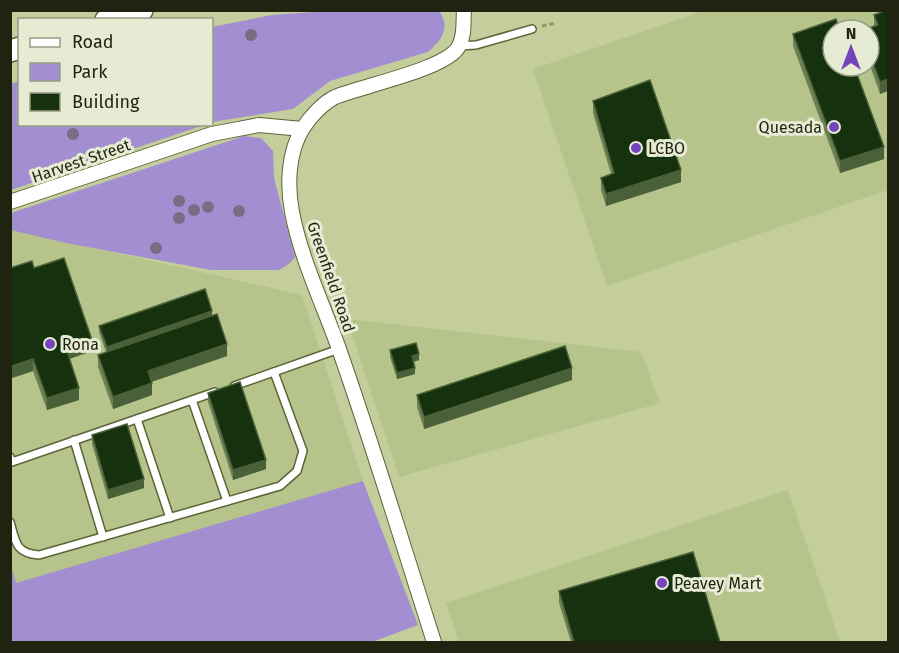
<svg xmlns="http://www.w3.org/2000/svg" width="899" height="653" viewBox="0 0 899 653" font-family="'Fira Sans',sans-serif">
<style>
.built{fill:#b6c38a;fill-rule:evenodd}
.green{fill:#a48ed2}
.lines{fill:none;stroke-linecap:round;stroke-linejoin:round}
.lane-casing{stroke:#5b6537;stroke-width:10}
.street-casing{stroke:#5b6537;stroke-width:16}
.primary-casing{stroke:#5b6537;stroke-width:24}
.path{stroke:#8d966e;stroke-width:3;stroke-dasharray:4.5 3;stroke-linecap:butt}
.lane{stroke:#fff;stroke-width:7}
.street{stroke:#fff;stroke-width:14}
.primary{stroke:#fff;stroke-width:21}
.tree{fill:#7b6c83}
.wall{fill:#6c8054}
.shaded-wall{fill:#4a6038}
.building{fill:#16310d;stroke:#4a6038;stroke-width:1.5}
.poi-dot{fill:#7544bb;stroke:#e6ecd3;stroke-width:2}
.labels{text-anchor:middle;dominant-baseline:central;stroke-width:6;stroke-linejoin:round;paint-order:stroke}
.poi-label{font-size:16px;fill:#1f230f;stroke:#e6ecd3;text-anchor:start}
.street-label{font-size:16px;fill:#1f230f;stroke:#e6ecd3}
</style>
<rect width="100%" height="100%" fill="#c3ce9c"/>
<g class="built">
<path d="M704 11H888V190L607 286 533 69ZM833 30H869V66H833Z"/>
<path d="M11 229 302 295 363 481 11 590Z"/>
<path d="M347 319 641 352 660 403 399 477Z"/>
<path d="M788 490 840 642H459L446 603Z"/>
</g>
<g class="green">
<path d="M328 11H439C451 27 442 40 428 52L330 81 293 109 212 122V27L272 15Z"/>
<path d="M19 81 20 124 204 125 11 190V84Z"/>
<path d="M244 136 261 138 273 151 274 178 295 257 289 264 279 270H211L66 243 11 230V213Z"/>
<path d="M363 481 418 625 372 642H11V565L16 583Z"/>
</g>
<g class="lines">
<defs>
<g id="lane">
<path d="M459 46 476 45 532 29"/>
<path d="M234 386 339 349"/>
<path d="M192 400 227 501"/>
<path d="M137 419 170 518"/>
<path d="M74 440 103 537"/>
<path d="M10 457 12 462 215 392"/>
<path d="M10 522C16 542 15 553 39 555L280 486 297 471 303 451 274 372"/>
</g>
<g id="street">
<path d="M10 202 212 134 259 125 302 129"/>
<path d="M434 642C403 545 373 446 339 349 323 304 301 259 292 212 287 185 288 152 303 128 310 117 323 103 335 97 361 86 448 69 459 46 465 35 463 22 464 10"/>
</g>
<g id="primary">
<path d="M106 20 142 10"/>
<path d="M10 51 20 48"/>
</g>
</defs>
<use href="#lane" class="lane-casing"/>
<use href="#street" class="street-casing"/>
<use href="#primary" class="primary-casing"/>
<path class="path" d="M542 26 556 23"/>
<use href="#lane" class="lane"/>
<use href="#street" class="street"/>
<use href="#primary" class="primary"/>
</g>
<g class="tree">
<circle cx="251" cy="35" r="6"/>
<circle cx="73" cy="134" r="6"/>
<circle cx="179" cy="201" r="6"/>
<circle cx="208" cy="207" r="6"/>
<circle cx="194" cy="210" r="6"/>
<circle cx="239" cy="211" r="6"/>
<circle cx="179" cy="218" r="6"/>
<circle cx="156" cy="248" r="6"/>
</g>
<g class="wall">
<path d="M886 10 880 94 869 63V30L874 26V15Z"/>
<path d="M793 34 884 159 840 173 793 46Z"/>
<path d="M593 101 681 182 606 206 601 190V178L611 174 593 113Z"/>
<path d="M10 268H34L92 351 69 359 79 400 47 410 33 371 12 378 10 375Z"/>
<path d="M212 316 227 356 151 382 152 395 113 409 98 367V355L106 352 99 332V326Z"/>
<path d="M390 350 419 360 414 362 415 374 397 379 390 357Z"/>
<path d="M572 380 424 429 417 407V395Z"/>
<path d="M208 393 266 469 233 480 208 402Z"/>
<path d="M92 435 144 488 108 499 92 444Z"/>
<path d="M559 591 720 642H571L559 603Z"/>
</g>
<g class="shaded-wall">
<path d="M888 79V91L880 94V82Z"/>
<path d="M884 147V159L840 173V161Z"/>
<path d="M681 170V182L606 206V194Z"/>
<path d="M212 311V317L107 354V347Z"/>
<path d="M92 340V351L66 360V348Z"/>
<path d="M227 344V356L148 383V371Z"/>
<path d="M419 354V360L412 362V356Z"/>
<path d="M33 359V371L12 378V366Z"/>
<path d="M415 368V374L397 379V373Z"/>
<path d="M572 368V380L424 429V417Z"/>
<path d="M152 383V395L113 409V397Z"/>
<path d="M79 388V400L47 410V398Z"/>
<path d="M266 460V469L233 480V470Z"/>
<path d="M144 479V488L108 499V490Z"/>
</g>
<g class="building">
<path d="M887 10 888 14V79L880 82 869 52V30H862L878 25 874 15Z"/>
<path d="M836 19 840 30H833V66H854L884 147 840 161 793 34Z"/>
<path d="M650 80 681 170 606 194 601 178 614 173 593 101Z"/>
<path d="M64 258 92 340 66 348 79 388 47 398 33 359 12 366 10 363V268L32 261 34 268Z"/>
<path d="M205 289 212 311 107 347 99 326Z"/>
<path d="M217 314 227 344 148 371 152 383 113 397 98 355Z"/>
<path d="M416 343 419 354 412 356 415 368 397 373 390 350Z"/>
<path d="M565 346 572 368 424 417 417 395Z"/>
<path d="M240 382 266 460 233 470 208 393Z"/>
<path d="M127 424 144 479 108 490 92 435Z"/>
<path d="M693 552 720 642H574L559 591Z"/>
</g>
<g class="poi-dot">
<circle cx="834" cy="127" r="6"/>
<circle cx="636" cy="148" r="6"/>
<circle cx="50" cy="344" r="6"/>
<circle cx="662" cy="583" r="6"/>
</g>
<g class="labels">
<g class="poi-label">
<text x="822" y="127" text-anchor="end">Quesada</text>
<text x="648" y="148">LCBO</text>
<text x="62" y="344">Rona</text>
<text x="674" y="583">Peavey Mart</text>
</g>
<g class="street-label">
<text transform="translate(81 161) rotate(-19)">Harvest Street</text>
<text transform="translate(331 277) rotate(71)">Greenfield Road</text>
</g>
</g>
<rect width="899" height="653" fill="none" stroke="#1f230f" stroke-width="24"/>
<rect x="18" y="18" width="195" height="108" fill="#e6ecd3" stroke="#969c85" stroke-width="1.5"/>
<rect x="30" y="38" width="30" height="9" fill="#ffffff" stroke="#969c85" stroke-width="1.5"/>
<text x="72" y="48" font-size="18" fill="#1f230f">Road</text>
<rect x="30" y="63" width="30" height="18" fill="#a48ed2" stroke="#969c85" stroke-width="1.5"/>
<text x="72" y="78" font-size="18" fill="#1f230f">Park</text>
<rect x="30" y="93" width="30" height="18" fill="#16310d" stroke="#969c85" stroke-width="1.5"/>
<text x="72" y="108" font-size="18" fill="#1f230f">Building</text>
<g transform="translate(851 48)"><circle r="28" fill="#e6ecd3" stroke="#969c85" stroke-width="1.5"/>
<path d="M0-4.5L10 22L0 15L-10 22Z" fill="#7544bb"/>
<text y="-9" font-size="16" font-weight="bold" text-anchor="middle" fill="#1f230f">N</text>
</g>
</svg>
